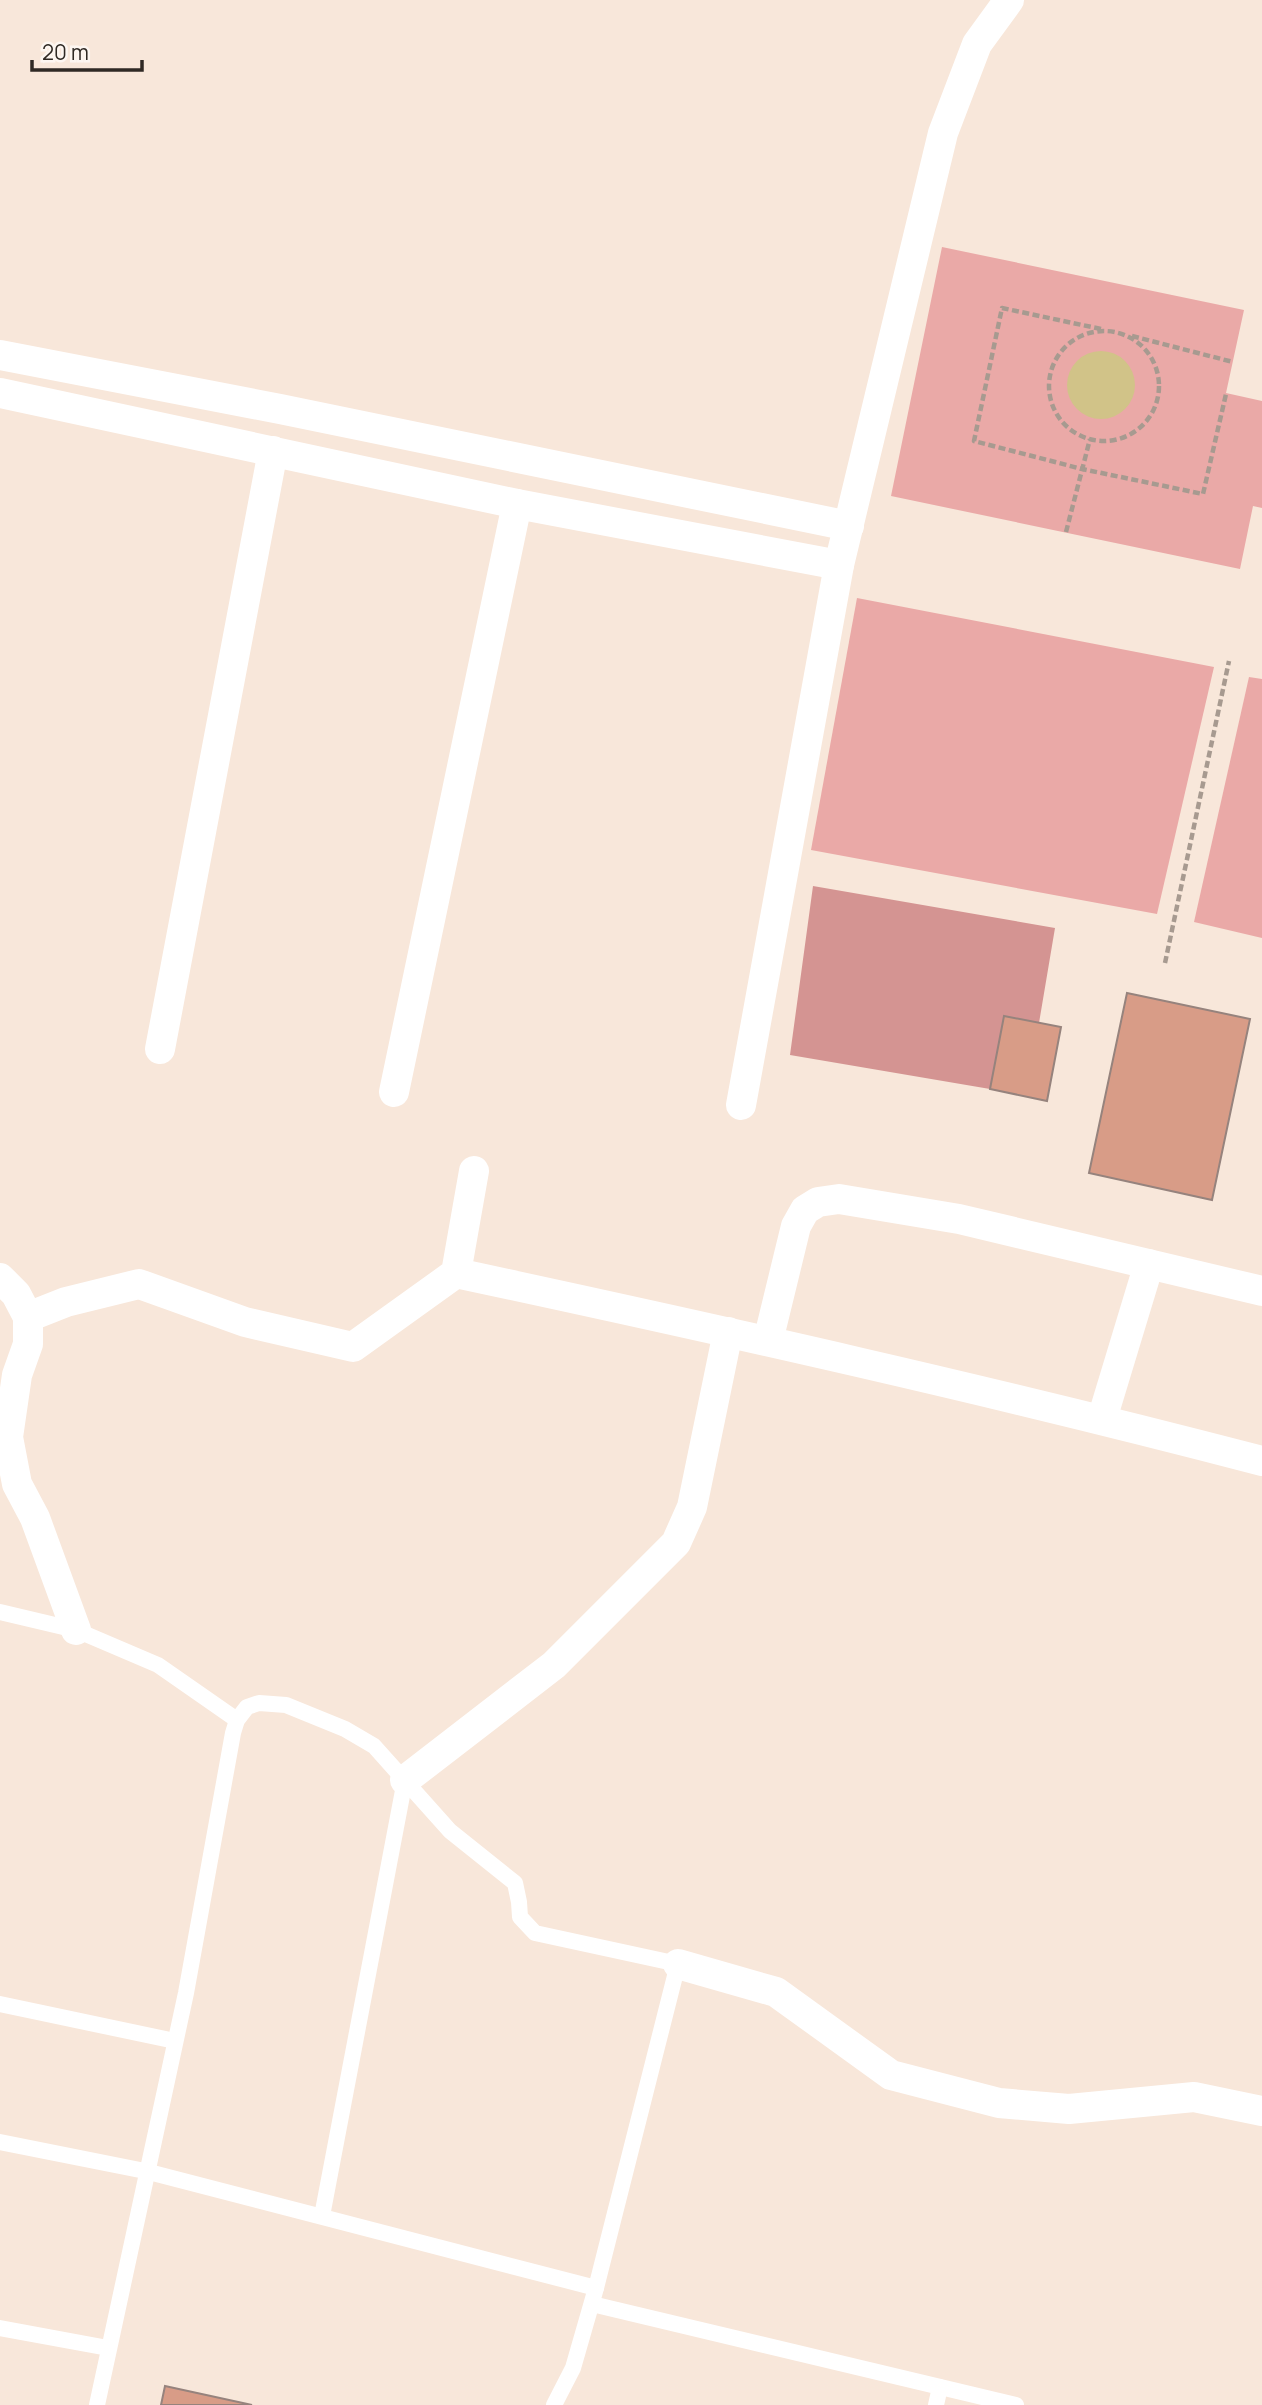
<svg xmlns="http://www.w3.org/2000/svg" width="1262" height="2405" viewBox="0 0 1262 2405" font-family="Manrope,sans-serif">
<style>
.green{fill:#eaa9a7}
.forest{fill:#d49492}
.water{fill:#d1c388}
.building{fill:#d89c87;stroke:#96837d;stroke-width:2}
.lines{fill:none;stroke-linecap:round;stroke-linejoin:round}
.path{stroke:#a79a90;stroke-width:4.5;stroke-dasharray:7 3.5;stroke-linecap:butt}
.service{stroke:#fff;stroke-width:16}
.minor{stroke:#fff;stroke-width:30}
</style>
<rect width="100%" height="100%" fill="#f8e7da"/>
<g class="green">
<path d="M942 247 1244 310 1226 393 1262 401V508L1253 506 1240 569 891 496Z"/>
<path d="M857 598 1214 667 1157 914 811 850Z"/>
<path d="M1249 677 1262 679V938L1194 922Z"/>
</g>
<path class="forest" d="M813 886 1055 928 1039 1023 1004 1016 990 1089 790 1055Z"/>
<circle class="water" cx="1101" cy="385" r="34"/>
<g class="building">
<path d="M1127 993 1250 1019 1212 1200 1089 1173Z"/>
<path d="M1004 1016 1061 1027 1047 1101 990 1089Z"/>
<path d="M165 2386 252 2405H161Z"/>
</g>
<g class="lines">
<g class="path">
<path d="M1101 329 1002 308 974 441 1082 469 1203 494 1226 394"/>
<circle cx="1104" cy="386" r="55"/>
<path d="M1132 336 1233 362"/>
<path d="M1066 532 1090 439"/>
<path d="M1165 963 1229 661"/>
</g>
<g class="service">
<path d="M0 1612 76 1630 158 1665 237 1720"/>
<path d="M0 2004 175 2041"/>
<path d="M0 2142 145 2171 596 2288"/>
<path d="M322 2216 405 1780"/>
<path d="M592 2304 1016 2405"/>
<path d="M0 2328 108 2348"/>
<path d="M97 2405 186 1993 233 1733 237 1720 247 1707 259 1703 286 1705 345 1729 374 1746 450 1831 515 1883 519 1902 520 1917 535 1933 678 1964 596 2288 573 2368 554 2405"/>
<path d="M936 2405 940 2387"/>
</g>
<g class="minor">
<path d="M0 355 280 409 849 526"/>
<path d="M0 393 517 504 839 565"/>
<path d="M160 1049 273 451"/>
<path d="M394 1092 517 504"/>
<path d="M741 1105 839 565 943 133 977 44 1009 0"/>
<path d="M456 1273C726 1331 994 1391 1262 1461"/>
<path d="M0 1278 16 1294 28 1317V1344L17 1375 8 1437 17 1484 35 1518 76 1630"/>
<path d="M28 1317 66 1302 139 1284 245 1322 353 1347 456 1273 474 1171"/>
<path d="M768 1341 796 1226 805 1210 818 1202 839 1199 959 1219 1262 1291"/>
<path d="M1102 1419 1149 1264"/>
<path d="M405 1780 554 1665 676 1543 692 1507 728 1332"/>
<path d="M678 1964 776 1992 891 2075 999 2103 1069 2109 1194 2097 1262 2111"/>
</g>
</g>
<path d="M32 60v10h110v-10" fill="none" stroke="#2f2924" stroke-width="3.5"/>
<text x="42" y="60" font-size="21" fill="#2f2924" stroke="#fdf6f1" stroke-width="5" paint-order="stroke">20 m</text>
</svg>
